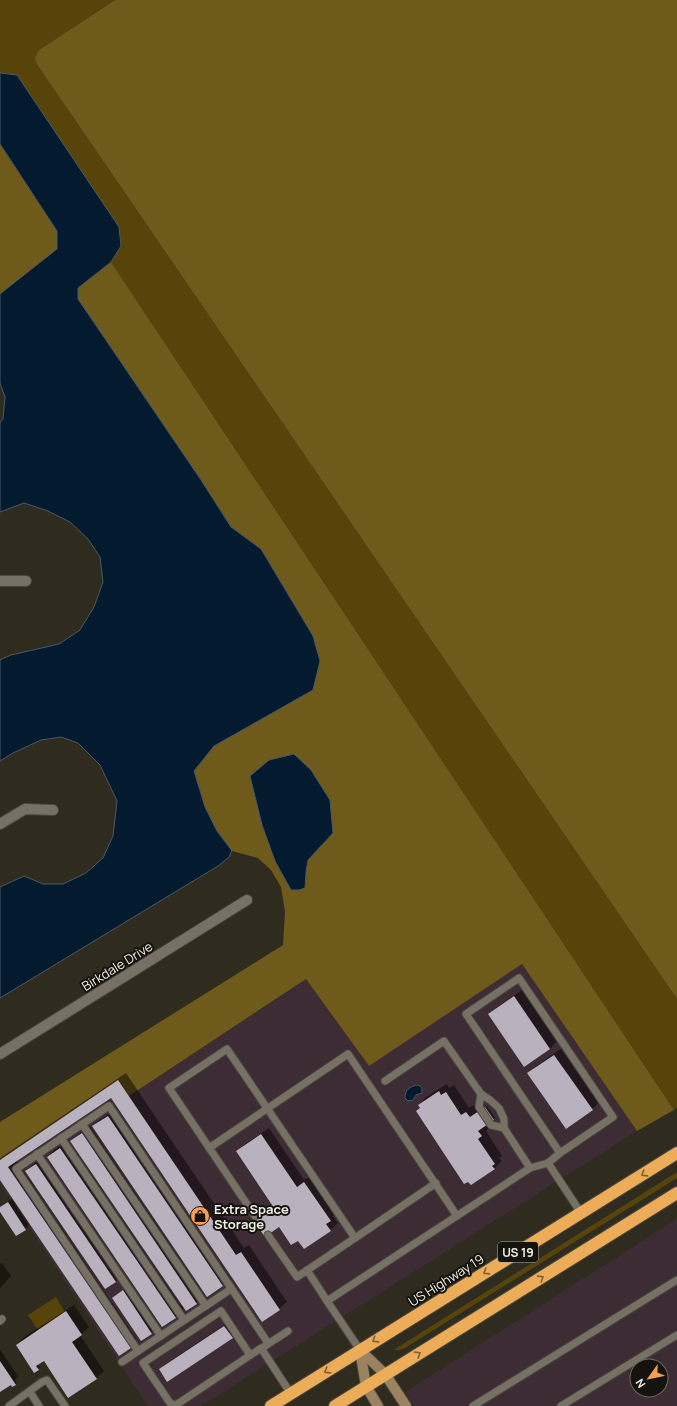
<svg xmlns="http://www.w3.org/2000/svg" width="677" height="1406" viewBox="0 0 677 1406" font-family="Manrope,sans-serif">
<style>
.commercial{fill:#3e2c35;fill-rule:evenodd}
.green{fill:#56440b}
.forest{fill:#6e5a1a;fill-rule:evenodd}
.water{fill:#041a2f;stroke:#4b5966}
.shadow{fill:#0007}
.building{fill:#bab1bf}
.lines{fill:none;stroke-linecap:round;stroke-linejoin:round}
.lane-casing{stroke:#4b473d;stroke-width:9}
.street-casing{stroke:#4b473d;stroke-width:12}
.secondary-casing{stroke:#4b473d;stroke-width:12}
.highway-casing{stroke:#4b473d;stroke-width:14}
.lane{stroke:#767164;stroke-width:7}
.street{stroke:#767164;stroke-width:10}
.secondary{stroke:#9a8360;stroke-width:10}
.highway{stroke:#edac58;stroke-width:12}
.oneway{stroke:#816033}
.labels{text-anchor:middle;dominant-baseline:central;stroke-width:4;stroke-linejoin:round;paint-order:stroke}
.shield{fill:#15130e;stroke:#aeaca5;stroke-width:1}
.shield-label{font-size:12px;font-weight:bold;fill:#f0ede6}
.street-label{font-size:13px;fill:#f0ede6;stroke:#15130e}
.poi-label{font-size:13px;font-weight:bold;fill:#f0ede6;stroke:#15130e;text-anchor:start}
</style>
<rect width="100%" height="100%" fill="#2f2b1f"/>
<g class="commercial">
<path d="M522 964 637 1131 201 1406H148L0 1183V1160L118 1080 129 1096 306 979 369 1066Z"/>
<path d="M677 1219V1406H414L405 1392ZM637 1366H661V1390H637Z"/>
</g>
<g class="green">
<path d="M0 0H115L39 50 36 63 677 999V1108L674 1110 111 262 121 246 17 75 0 73Z"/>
<path d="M677 1172V1178L405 1348 399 1350H395V1349Z"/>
<path d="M56 1297 65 1312 38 1330 28 1315Z"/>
</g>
<g class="forest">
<path d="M115 0H677V999L36 63 35 58 39 50Z"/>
<path d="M0 144 57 231V249L0 294Z"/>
<path d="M111 262 674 1110 637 1131 522 964 369 1066 306 979 129 1096 118 1080 0 1160V1122L283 945 285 912 281 887 271 870 258 858 232 851 217 831 205 807 194 771 214 746 313 690V636L261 549 231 527 201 480 78 299V288ZM250 776 333 833 308 860 306 872 305 888 275 861 262 825Z"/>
</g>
<g class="water">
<path d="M0 73 17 75 119 227 121 246 111 262 78 288V299L201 480 231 527 261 549 313 636 320 661 313 690 214 746 194 771 205 807 217 831 232 851 229 857 218 866 0 998V887L24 876 43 884H63L86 873 103 858 113 836 117 801 100 765 78 743 61 737 41 740 13 753 0 761V660L11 655 59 644 80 630 94 607 103 582 100 557 88 539 70 522 48 511 24 503 0 512V423L3 419 5 397 0 383V294L57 249V231L0 144Z"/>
<path d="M294 754 311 770 330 800 333 833 308 860 306 872 305 888 299 890H291L275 861 262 825 250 776 269 760Z"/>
<path d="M417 1085 420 1086 422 1088V1093L416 1095 413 1100 408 1101 405 1098C405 1090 409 1087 417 1085Z"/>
</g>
<g class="shadow">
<path d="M522 990 557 1041 550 1049 489 1014 497 1007Z"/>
<path d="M562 1048 600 1102 592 1109 529 1073 536 1066Z"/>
<path d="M126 1073 244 1248 249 1245 287 1302 279 1309 263 1321 111 1096 16 1160 137 1340 130 1348 0 1179V1158Z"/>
<path d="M447 1084 449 1088 454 1085 469 1108 474 1105 478 1112 487 1106 495 1118 486 1124 489 1128 486 1131 502 1156 499 1158 502 1161 494 1169 419 1105 426 1097Z"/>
<path d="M116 1109 230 1278 223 1285 208 1295 93 1126 101 1119Z"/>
<path d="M90 1126 204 1295 196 1303 186 1310 184 1308 175 1317 163 1326 48 1157 55 1149 68 1141 181 1306 182 1305 72 1141 79 1134Z"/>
<path d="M269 1128 304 1180 312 1175 337 1212 333 1216 338 1223 330 1230 298 1239 280 1226 254 1218 261 1211 272 1203 237 1151 245 1144Z"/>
<path d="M44 1157 123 1273 116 1281 106 1288 26 1171 34 1164Z"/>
<path d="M12 1199 29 1225 16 1235 0 1210V1208L3 1205Z"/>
<path d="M2 1263 11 1276 0 1288V1264Z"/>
<path d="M129 1285 157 1328 141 1340 113 1298Z"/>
<path d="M74 1305 89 1327 80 1335 104 1371 96 1378 44 1360 37 1364 40 1367 34 1371 17 1345 24 1337Z"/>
<path d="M230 1321 238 1332 232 1337 160 1370 166 1364Z"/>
<path d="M0 1351H1L18 1376 15 1380 17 1383 15 1384H11L0 1391Z"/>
</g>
<g class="building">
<path d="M514 996 550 1049 524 1067 488 1014Z"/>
<path d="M554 1055 593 1110 566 1129 527 1073Z"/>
<path d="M118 1080 236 1255 241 1252 280 1310 262 1322 111 1098 8 1167 131 1348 119 1356 0 1180V1160Z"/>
<path d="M439 1091 441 1095 446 1092 461 1115 466 1112 470 1117 485 1107 494 1120 478 1131 482 1136 478 1139 495 1164 492 1166 495 1169 471 1185 468 1182 464 1184 416 1111 420 1108 418 1105Z"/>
<path d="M108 1116 223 1286 207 1297 92 1126Z"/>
<path d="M82 1133 197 1304 186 1311 70 1141Z"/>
<path d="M261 1134 297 1187 304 1182 331 1221 326 1224 331 1231 304 1249 298 1241 291 1245 279 1227 265 1237 252 1218 272 1205 236 1151Z"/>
<path d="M60 1148 176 1318 162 1327 47 1157Z"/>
<path d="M36 1164 116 1282 105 1289 25 1171Z"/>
<path d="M8 1202 26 1230 16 1236 0 1212V1207Z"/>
<path d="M123 1290 152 1334 141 1341 112 1298Z"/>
<path d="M66 1311 82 1335 72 1342 97 1379 68 1398 44 1361 36 1366 39 1370 34 1373 16 1345Z"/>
<path d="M224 1326 233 1338 167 1382 159 1369Z"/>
<path d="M0 1361 16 1385 12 1387 11 1385 0 1392Z"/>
</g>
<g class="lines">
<defs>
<g id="lane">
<path d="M385 1081 444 1041 481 1094 490 1100 499 1108 504 1119V1128L530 1168"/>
<path d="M481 1094 479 1107 491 1125 504 1128"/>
<path d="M82 1124 206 1306"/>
<path d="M61 1138 184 1320"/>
<path d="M209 1148 348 1054 457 1216"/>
<path d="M37 1154 161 1336"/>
<path d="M548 1163 560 1153 613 1117 519 978 466 1014 560 1153"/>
<path d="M255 1216 169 1088 227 1049 355 1238 297 1277 268 1235"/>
<path d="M355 1238 436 1183"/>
<path d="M307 1270 327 1301"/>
<path d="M231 1289 138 1351 16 1169 109 1106 268 1343"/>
<path d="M0 1321 2 1319"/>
<path d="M265 1346 288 1331"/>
<path d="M360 1350 327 1301 530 1168 548 1163 581 1213"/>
<path d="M122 1362 138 1351"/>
<path d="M30 1392 39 1406"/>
<path d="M176 1405 170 1403 143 1363 221 1311 250 1355"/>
<path d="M9 1406 42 1382 47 1380 65 1406"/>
<path d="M177 1406 176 1405 261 1348 291 1394"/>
<path d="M473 1406 677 1280"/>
<path d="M561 1406 677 1335"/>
</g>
<g id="street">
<path d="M0 581H26"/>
<path d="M0 824 25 809 53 810"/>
<path d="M0 1054 247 900"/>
</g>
<g id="secondary">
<path d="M360 1350 385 1374 406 1406"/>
<path d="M360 1350 366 1386 378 1406"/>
</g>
<g id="highway">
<path d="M271 1406 677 1153"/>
<path d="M335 1406 677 1193"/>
</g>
</defs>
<use href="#lane" class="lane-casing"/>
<use href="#street" class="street-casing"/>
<use href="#secondary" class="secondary-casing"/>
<use href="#highway" class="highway-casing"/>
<use href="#lane" class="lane"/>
<use href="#street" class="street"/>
<use href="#secondary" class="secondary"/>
<use href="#highway" class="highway"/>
</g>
<defs><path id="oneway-chevron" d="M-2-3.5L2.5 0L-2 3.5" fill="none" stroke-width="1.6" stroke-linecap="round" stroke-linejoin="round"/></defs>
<g class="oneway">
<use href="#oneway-chevron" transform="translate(644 1174) rotate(148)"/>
<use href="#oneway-chevron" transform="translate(486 1272) rotate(148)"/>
<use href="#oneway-chevron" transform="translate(541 1278) rotate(-32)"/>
<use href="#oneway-chevron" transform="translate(375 1340) rotate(148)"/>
<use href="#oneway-chevron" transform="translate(418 1354) rotate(-32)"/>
<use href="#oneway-chevron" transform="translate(327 1371) rotate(147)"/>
</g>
<defs>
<symbol id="shop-disc" viewBox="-11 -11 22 22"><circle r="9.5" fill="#fb9e51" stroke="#15130e"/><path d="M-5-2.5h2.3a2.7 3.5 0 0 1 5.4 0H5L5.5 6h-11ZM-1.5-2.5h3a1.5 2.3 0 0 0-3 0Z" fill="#111"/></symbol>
</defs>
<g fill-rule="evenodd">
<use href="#shop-disc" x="189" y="1205" width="22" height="22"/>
</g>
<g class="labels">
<rect class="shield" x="498" y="1242" width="40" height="20" rx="3"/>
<g class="shield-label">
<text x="518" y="1252">US 19</text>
</g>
<g class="street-label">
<text transform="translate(117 966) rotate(-32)">Birkdale Drive</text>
<text transform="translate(446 1280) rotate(-32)">US Highway 19</text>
</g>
<g class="poi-label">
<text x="214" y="1209">Extra Space<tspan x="214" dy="15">Storage</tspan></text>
</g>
</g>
<g transform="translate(649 1378) rotate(237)"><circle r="19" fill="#15130e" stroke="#6d6a64"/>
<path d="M0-3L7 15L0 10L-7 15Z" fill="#fb9e51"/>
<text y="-6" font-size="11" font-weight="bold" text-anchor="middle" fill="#f0ede6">N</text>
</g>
</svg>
